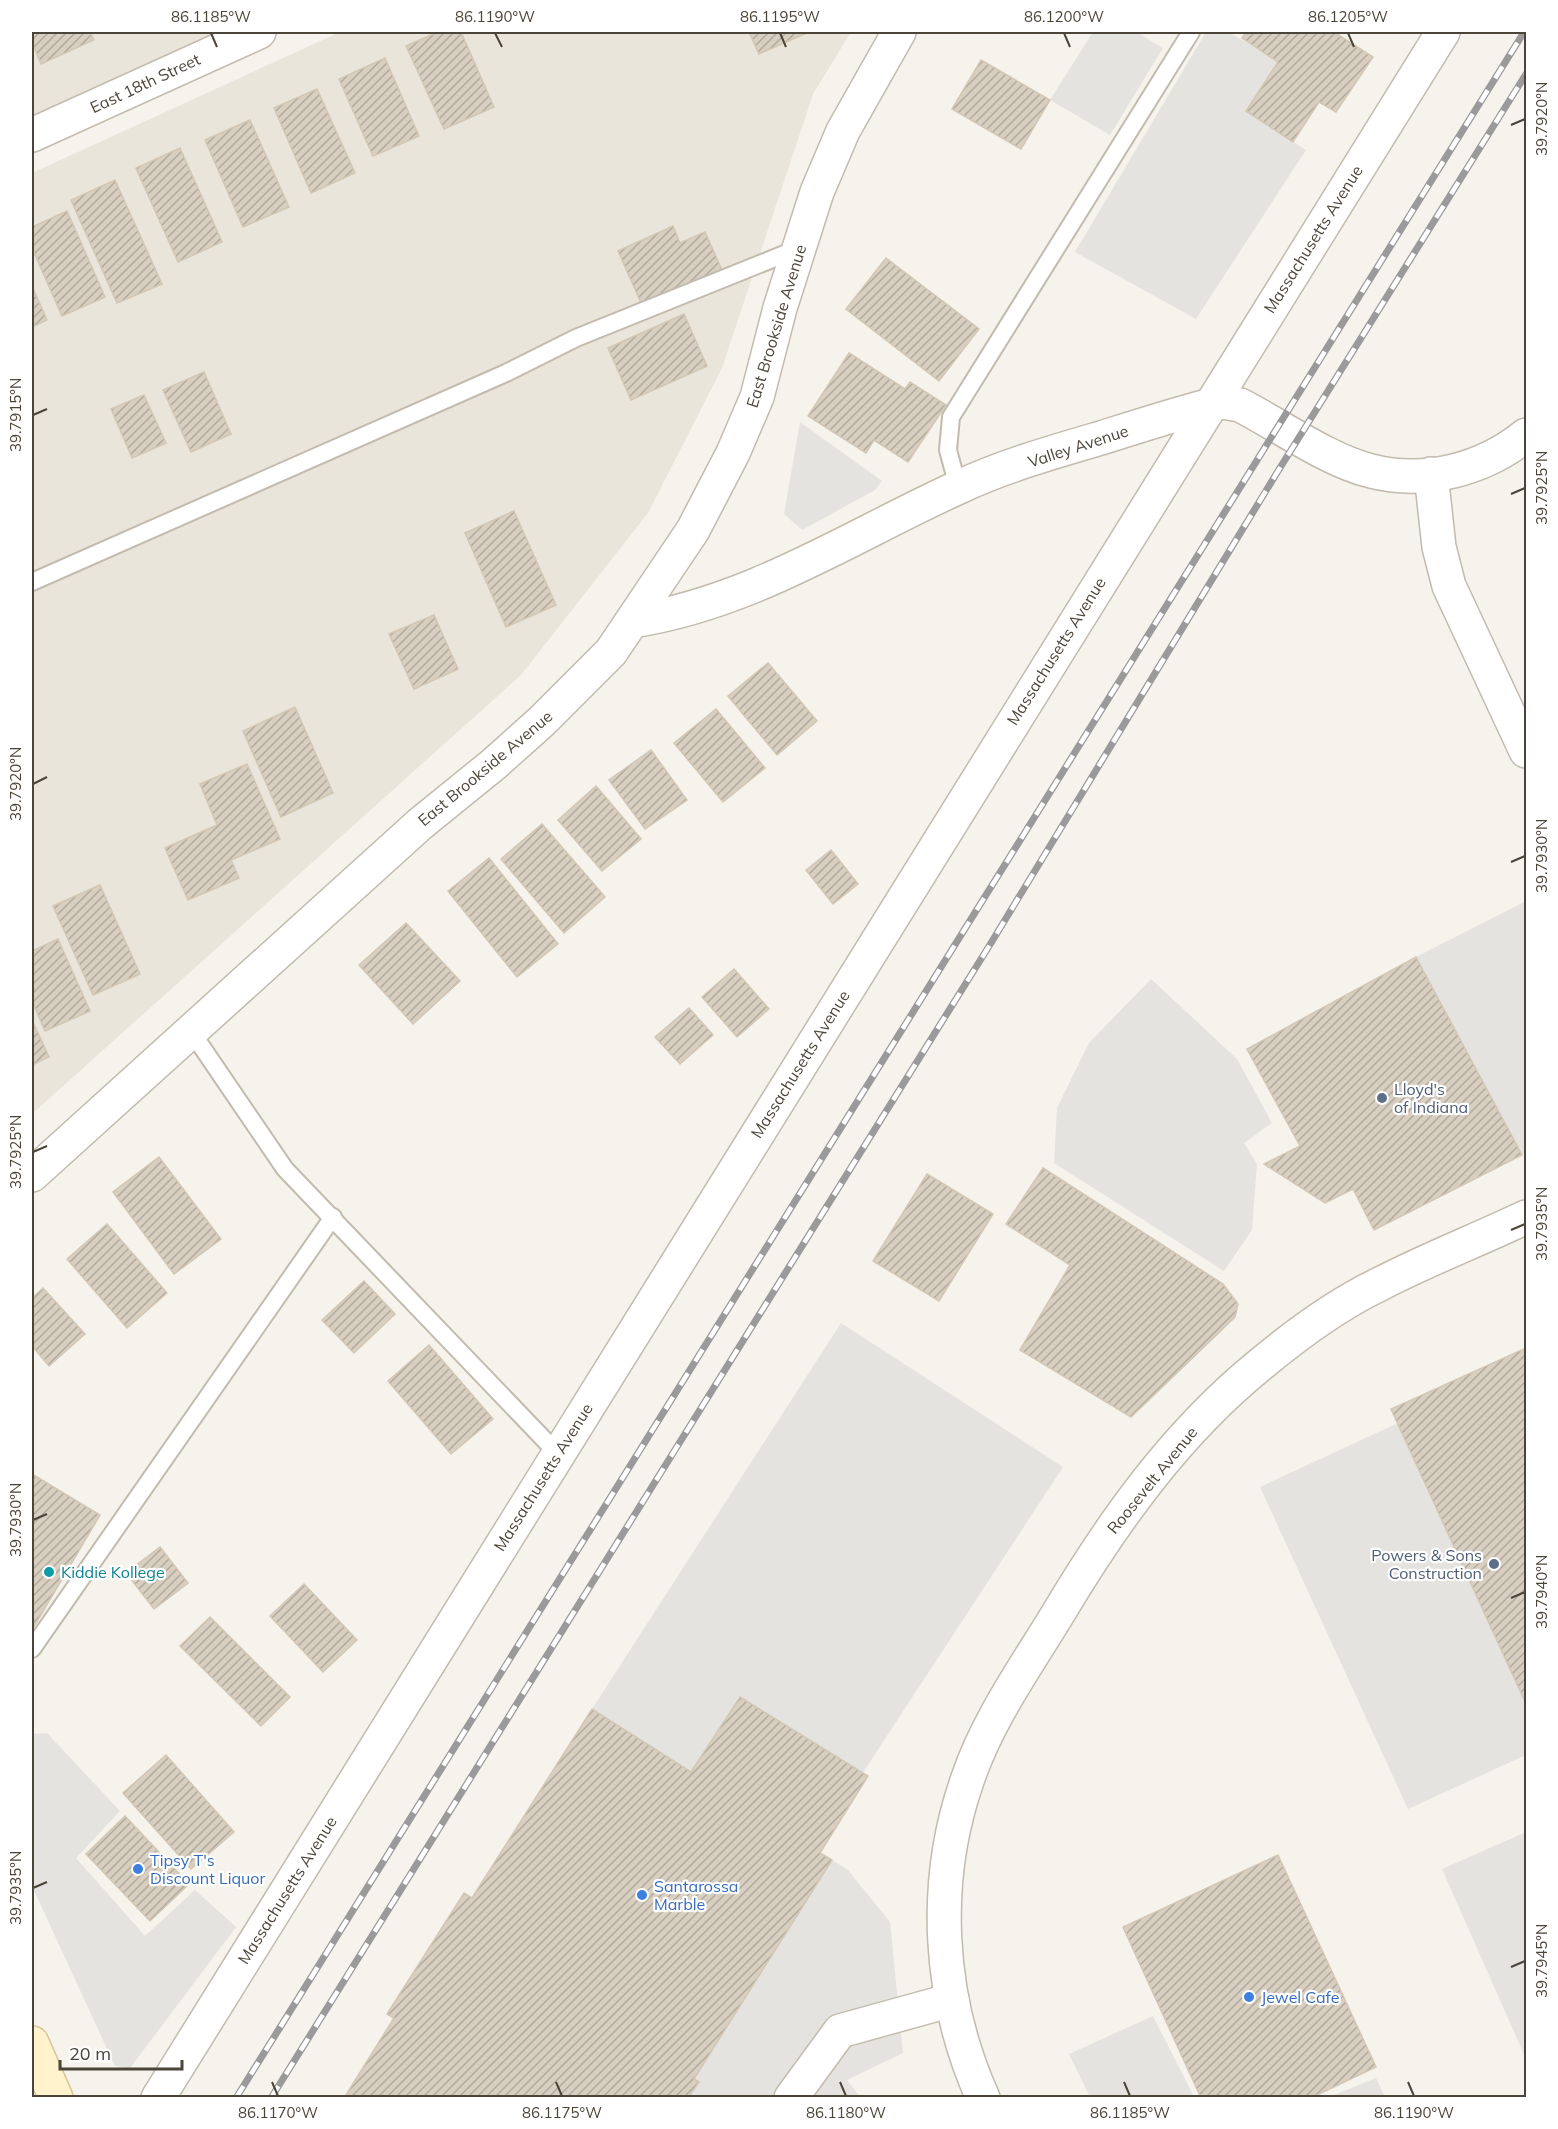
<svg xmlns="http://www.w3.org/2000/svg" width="1558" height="2129" viewBox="0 0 1558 2129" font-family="Mulish,sans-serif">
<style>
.residential{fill:#eae5da}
.parking{fill:#e5e3e0}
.building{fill:url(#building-hatch);stroke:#d3c7b4;stroke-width:1.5}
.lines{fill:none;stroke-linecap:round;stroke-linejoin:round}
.service-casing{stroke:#c2bbae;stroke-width:20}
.minor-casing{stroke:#c2bbae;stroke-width:36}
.tertiary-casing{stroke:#c2bbae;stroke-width:36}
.secondary-casing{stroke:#d6c79b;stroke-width:36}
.service{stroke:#fff;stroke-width:16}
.minor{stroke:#fff;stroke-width:33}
.tertiary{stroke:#fff;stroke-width:33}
.secondary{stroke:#fff3cd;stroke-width:33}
.rail-casing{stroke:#9a9a9a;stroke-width:7}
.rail{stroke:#fff;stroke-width:4.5;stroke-dasharray:14;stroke-linecap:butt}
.ticks{fill:none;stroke:#4b4439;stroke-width:2}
.service-dot{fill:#5c6f8a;stroke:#fff;stroke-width:2}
.culture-dot{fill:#0f9aa8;stroke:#fff;stroke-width:2}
.shop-dot{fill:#3f7fe0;stroke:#fff;stroke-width:2}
.labels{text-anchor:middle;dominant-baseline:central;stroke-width:4.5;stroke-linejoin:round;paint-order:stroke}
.street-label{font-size:16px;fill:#4b4439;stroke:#fff}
.service-label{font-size:16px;fill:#4e5e75;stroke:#fff;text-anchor:start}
.culture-label{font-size:16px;fill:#0d838f;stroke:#fff;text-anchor:start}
.shop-label{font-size:16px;fill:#366cbe;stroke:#fff;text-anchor:start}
.neatline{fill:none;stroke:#4b4439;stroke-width:2}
.ticks-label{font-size:15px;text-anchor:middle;fill:#4b4439}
</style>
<defs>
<pattern id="building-hatch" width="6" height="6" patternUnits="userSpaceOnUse" patternTransform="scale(1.5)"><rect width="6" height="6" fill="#d8cfc1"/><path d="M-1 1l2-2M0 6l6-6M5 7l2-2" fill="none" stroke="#b1aa9e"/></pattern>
</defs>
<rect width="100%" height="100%" fill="#f6f3ec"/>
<g class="residential">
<path d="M32 32H221L32 118Z"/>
<path d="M340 32H851L813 94 722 368 648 513 521 675 32 1114V173Z"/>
</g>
<g class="parking">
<path d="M1093 32H1136L1163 48 1110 135 1050 100Z"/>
<path d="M1206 32H1229L1278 62 1246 111 1306 150 1196 319 1075 252Z"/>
<path d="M800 422 882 481 875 490 802 530 784 514Z"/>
<path d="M1526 901V1153L1522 1155 1416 957Z"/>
<path d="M1151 979 1237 1059 1272 1123 1244 1143 1257 1164 1252 1230 1224 1271 1054 1163 1057 1108 1089 1043Z"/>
<path d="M841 1323 1063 1467 862 1774 740 1697 691 1772 592 1709Z"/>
<path d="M1398 1423 1526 1704V1755L1408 1809 1260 1487Z"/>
<path d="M47 1733 120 1811 76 1858 145 1936 195 1890 236 1927 130 2068 115 2066 32 1886V1734Z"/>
<path d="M1526 1832V2059L1442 1869Z"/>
<path d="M832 1860 848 1870 890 1922 903 2053 847 2080 860 2097 683 2098Z"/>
<path d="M1153 2016 1194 2097H1090L1069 2054Z"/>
<path d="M1376 2078 1385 2097H1329Z"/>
</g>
<g class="building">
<path d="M32 32H90L94 40 41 64 32 42Z"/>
<path d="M438 32H461L494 107 444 129 406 46Z"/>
<path d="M749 32H809L759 54Z"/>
<path d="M1246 32H1334L1373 57 1336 112 1319 102 1293 142 1246 111 1278 62 1242 38Z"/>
<path d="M385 58 419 136 373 156 339 79Z"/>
<path d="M981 60 1050 100 1021 149 952 109Z"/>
<path d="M317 89 355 173 311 193 274 108Z"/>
<path d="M250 120 289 207 243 227 205 140Z"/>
<path d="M180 148 222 242 178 262 136 168Z"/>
<path d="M115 180 162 284 117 303 71 200Z"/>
<path d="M67 211 105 297 62 316 32 248V227Z"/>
<path d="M673 226 680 243 705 232 722 270 642 305 618 251Z"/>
<path d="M886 258 979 329 939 381 846 309Z"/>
<path d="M32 286 47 320 32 327Z"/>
<path d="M684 314 707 366 631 400 608 348Z"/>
<path d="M849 353 905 389 910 382 946 405 908 462 874 440 866 453 808 416Z"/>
<path d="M204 372 231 434 191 452 163 390Z"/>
<path d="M144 395 166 443 132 458 111 409Z"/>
<path d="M514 511 556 605 506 627 465 533Z"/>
<path d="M434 615 458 669 414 689 389 634Z"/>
<path d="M768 663 817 721 777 755 728 696Z"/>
<path d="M295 707 333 793 281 817 243 731Z"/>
<path d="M716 709 765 768 723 802 674 743Z"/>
<path d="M651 750 687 800 645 829 609 780Z"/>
<path d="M247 764 280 839 231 860 239 878 188 900 165 848 217 825 200 784Z"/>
<path d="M596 786 641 839 602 871 558 820Z"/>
<path d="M542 824 605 897 564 933 501 859Z"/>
<path d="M831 850 858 884 833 904 806 870Z"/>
<path d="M489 858 558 944 517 977 448 891Z"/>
<path d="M100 885 140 974 93 995 53 906Z"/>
<path d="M406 923 460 981 413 1024 359 965Z"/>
<path d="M58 939 90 1011 45 1031 32 1001V951Z"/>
<path d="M1416 957 1522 1155 1374 1230 1353 1189 1325 1203 1264 1164 1300 1146 1247 1049Z"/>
<path d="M734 969 769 1009 737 1037 702 997Z"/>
<path d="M689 1008 713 1035 680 1064 655 1037Z"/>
<path d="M32 1020 49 1057 32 1065Z"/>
<path d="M159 1157 221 1239 174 1274 113 1192Z"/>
<path d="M1043 1168 1223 1284 1238 1304 1235 1317 1131 1417 1020 1350 1070 1265 1006 1224Z"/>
<path d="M927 1174 993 1214 939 1301 873 1261Z"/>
<path d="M107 1224 167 1293 127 1328 67 1259Z"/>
<path d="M364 1281 395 1314 354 1353 322 1320Z"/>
<path d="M43 1288 85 1334 49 1366 32 1346V1298Z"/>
<path d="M429 1345 493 1419 451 1454 388 1381Z"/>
<path d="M1526 1348V1704L1391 1409Z"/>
<path d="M32 1474 100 1515 32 1630Z"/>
<path d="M160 1547 188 1583 154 1609 126 1573Z"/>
<path d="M304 1584 357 1640 323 1672 270 1616Z"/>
<path d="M210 1617 290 1697 261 1726 180 1646Z"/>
<path d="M740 1697 868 1776 820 1853 832 1860 694 2079 699 2082 688 2098H344L394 2018 387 2014 464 1893 472 1898 592 1709 691 1772Z"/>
<path d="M166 1755 234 1832 191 1869 123 1793Z"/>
<path d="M125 1816 189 1884 150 1921 86 1854Z"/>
<path d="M1278 1855 1376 2067 1311 2098H1201L1123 1927Z"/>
</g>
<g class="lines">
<defs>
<g id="service">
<path d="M958 487 948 450 951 417 1191 32"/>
<path d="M32 582 506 373 576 338 797 249"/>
<path d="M191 1031 285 1169 558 1454"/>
<path d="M32 1649 333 1217"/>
</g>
<g id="minor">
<path d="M32 135 259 32"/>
<path d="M1431 474 1439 547 1449 586 1526 751"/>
<path d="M632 621C751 603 851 536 959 487 1004 466 1053 452 1101 438 1142 425 1182 412 1223 402L1240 405C1281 426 1327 460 1371 471 1426 485 1484 469 1526 435"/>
<path d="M32 1175 420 824 494 764 542 721 611 652 693 530 733 453 757 397 780 308 817 192 843 131 899 32"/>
<path d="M791 2098 840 2031 952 2000"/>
<path d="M983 2098C938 1998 931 1882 968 1778 988 1719 1027 1665 1059 1612 1114 1520 1177 1432 1261 1364 1297 1334 1338 1304 1380 1284 1428 1259 1478 1240 1526 1217"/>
</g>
<path id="tertiary" d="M158 2098 1443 32"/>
<path id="secondary" d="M32 2043 56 2098"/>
</defs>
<use href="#service" class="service-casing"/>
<use href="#minor" class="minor-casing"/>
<use href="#tertiary" class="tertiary-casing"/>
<use href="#secondary" class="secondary-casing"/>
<use href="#service" class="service"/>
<use href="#minor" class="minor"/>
<use href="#tertiary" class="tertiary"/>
<use href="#secondary" class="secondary"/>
<defs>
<g id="rail">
<path d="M236 2098 1524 32"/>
<path d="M271 2098 991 943 1278 471 1526 74"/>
</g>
</defs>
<use href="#rail" class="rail-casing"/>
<use href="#rail" class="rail"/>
</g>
<path class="ticks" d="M211 33 217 47M495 33 502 47M780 33 786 47M1064 33 1070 47M1348 33 1354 47M1511 125 1525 119M33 415 47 409M1511 494 1525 488M33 784 47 777M1511 862 1525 856M33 1152 47 1146M1511 1230 1525 1224M33 1520 47 1514M1511 1598 1525 1592M33 1888 47 1882M1511 1967 1525 1961M272 2082 278 2096M556 2082 562 2096M840 2082 846 2096M1124 2082 1130 2096M1408 2082 1414 2096"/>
<g class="service-dot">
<circle cx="1382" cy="1098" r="6"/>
<circle cx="1494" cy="1564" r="6"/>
</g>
<circle class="culture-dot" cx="49" cy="1572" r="6"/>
<g class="shop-dot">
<circle cx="138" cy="1869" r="6"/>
<circle cx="642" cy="1895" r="6"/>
<circle cx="1249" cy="1997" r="6"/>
</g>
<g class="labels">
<g class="street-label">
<text transform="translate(145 83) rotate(-25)">East 18th Street</text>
<text transform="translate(1313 239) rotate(-58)">Massachusetts Avenue</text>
<text transform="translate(776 326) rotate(-73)">East Brookside Avenue</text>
<text transform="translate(1078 446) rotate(-18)">Valley Avenue</text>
<text transform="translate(1056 651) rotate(-58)">Massachusetts Avenue</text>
<text transform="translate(485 768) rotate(-40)">East Brookside Avenue</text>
<text transform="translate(800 1064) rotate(-58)">Massachusetts Avenue</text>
<text transform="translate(543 1477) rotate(-58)">Massachusetts Avenue</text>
<text transform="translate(1152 1480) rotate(-51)">Roosevelt Avenue</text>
<text transform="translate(287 1890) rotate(-58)">Massachusetts Avenue</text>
</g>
<g class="service-label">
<text x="1394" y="1089">Lloyd's<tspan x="1394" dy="18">of Indiana</tspan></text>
<text x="1482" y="1555" text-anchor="end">Powers &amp; Sons<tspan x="1482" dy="18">Construction</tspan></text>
</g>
<g class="culture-label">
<text x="61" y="1572">Kiddie Kollege</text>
</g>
<g class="shop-label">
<text x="150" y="1860">Tipsy T's<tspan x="150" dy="18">Discount Liquor</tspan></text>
<text x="654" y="1886">Santarossa<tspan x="654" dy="18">Marble</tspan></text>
<text x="1261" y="1997">Jewel Cafe</text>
</g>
</g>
<rect width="1558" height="2129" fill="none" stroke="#ffffff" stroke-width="66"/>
<path d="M60 2060v9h122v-9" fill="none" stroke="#4b4439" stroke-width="3"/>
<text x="69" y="2060" font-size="18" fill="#4b4439" stroke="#ffffff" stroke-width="4.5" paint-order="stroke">20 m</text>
<rect x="33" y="33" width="1492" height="2063" class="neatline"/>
<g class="ticks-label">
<text x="211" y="22">86.1185°W</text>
<text x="495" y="22">86.1190°W</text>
<text x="780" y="22">86.1195°W</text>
<text x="1064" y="22">86.1200°W</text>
<text x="1348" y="22">86.1205°W</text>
<text transform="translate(1542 119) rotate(-90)" y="5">39.7920°N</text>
<text transform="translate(16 415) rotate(-90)" y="5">39.7915°N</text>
<text transform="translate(1542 488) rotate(-90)" y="5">39.7925°N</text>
<text transform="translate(16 784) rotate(-90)" y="5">39.7920°N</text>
<text transform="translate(1542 856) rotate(-90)" y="5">39.7930°N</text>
<text transform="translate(16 1152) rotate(-90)" y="5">39.7925°N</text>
<text transform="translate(1542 1224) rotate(-90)" y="5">39.7935°N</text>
<text transform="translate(16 1520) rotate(-90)" y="5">39.7930°N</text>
<text transform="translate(1542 1592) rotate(-90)" y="5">39.7940°N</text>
<text transform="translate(16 1888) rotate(-90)" y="5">39.7935°N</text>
<text transform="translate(1542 1961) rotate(-90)" y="5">39.7945°N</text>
<text x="278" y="2118">86.1170°W</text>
<text x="562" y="2118">86.1175°W</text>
<text x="846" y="2118">86.1180°W</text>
<text x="1130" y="2118">86.1185°W</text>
<text x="1414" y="2118">86.1190°W</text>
</g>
</svg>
